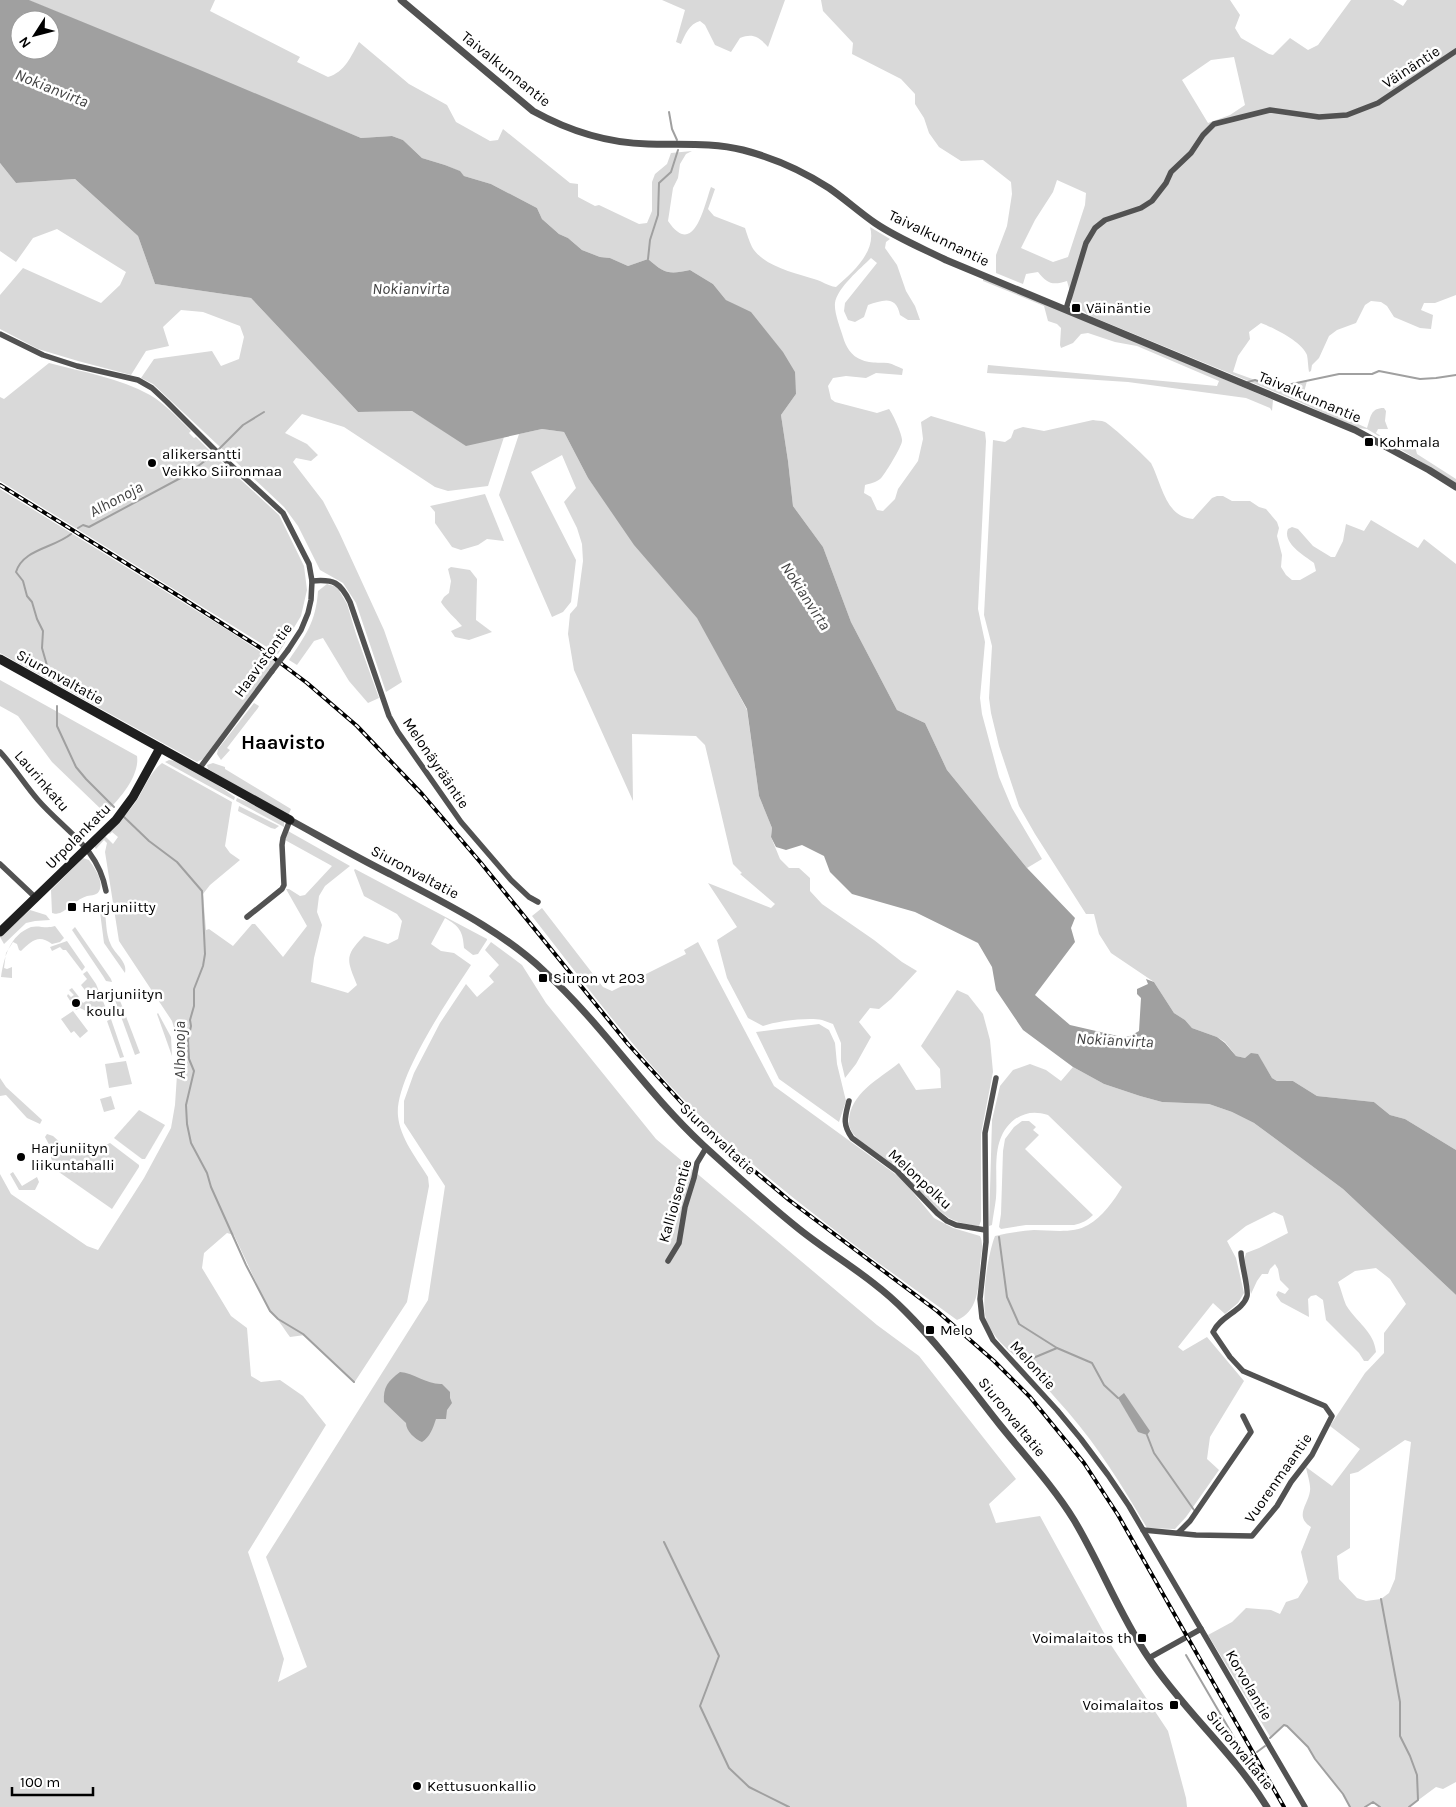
<svg xmlns="http://www.w3.org/2000/svg" width="1456" height="1807" viewBox="0 0 1456 1807" font-family="Karla,sans-serif">
<style>
.green{fill:#d9d9d9;fill-rule:evenodd}
.water{fill:#a0a0a0;fill-rule:evenodd}
.lines{fill:none;stroke-linecap:round;stroke-linejoin:round}
.stream{stroke:#a0a0a0;stroke-width:2}
.minor{stroke:#525252;stroke-width:5.5}
.tertiary{stroke:#525252;stroke-width:7}
.secondary{stroke:#1f1f1f;stroke-width:9}
.rail-casing{stroke:#000;stroke-width:4}
.rail{stroke:#fff;stroke-width:2;stroke-dasharray:5.5;stroke-linecap:butt}
.minor-bridge{stroke:#525252;stroke-width:5.5}
.poi-dot{fill:#000;stroke:#fff;stroke-width:2}
.labels{text-anchor:middle;dominant-baseline:central;stroke-width:5;stroke-linejoin:round;paint-order:stroke}
.street-label{font-size:15px;fill:#000;stroke:#fff}
.poi-label{font-size:15px;fill:#000;stroke:#fff;text-anchor:start}
.water-label{font-size:16px;font-style:italic;fill:#414141;stroke:#fff}
.district-label{font-size:20px;font-weight:bold;fill:#000;stroke:#fff}
</style>
<rect width="100%" height="100%" fill="#fff"/>
<g class="green">
<path d="M28 0H215L210 11 300 57 297 62 328 77C345 72 351 56 359 42L409 84 447 105 456 122 490 141 498 140 503 129 570 183 578 184V197L595 206 599 205 639 224 647 223 652 211V182L655 174 667 164 671 153 692 151 686 154 680 164 678 178 673 188 668 221C694 259 704 206 711 187L715 189 708 209 714 216 745 228C747 234 749 241 752 247 763 266 795 273 814 279 823 281 827 286 836 287 853 272 877 251 870 227L890 239 886 242 885 248 897 265 906 291 915 306 920 320H908L900 315C896 295 883 300 868 305L864 317 855 322 848 320 844 311 845 303 877 263 871 258C861 268 837 288 835 303 834 313 840 327 843 337 846 347 851 356 862 360 872 364 879 362 888 363 893 364 898 367 903 369L902 375 876 373 866 378 846 376 833 378 828 386 831 399 835 402 877 413 889 409C893 414 903 436 902 441 902 446 884 476 880 479 877 482 869 484 865 485L864 493 871 497 877 510 883 511 895 499 898 489 918 461 923 439 921 422 931 416 985 432 986 441 978 609 985 642 980 698 982 714 999 777 1012 808 1042 859 1027 868 947 770 925 723 897 710 851 622 823 547 793 506 788 461 781 415 796 394 751 313 726 300 713 284 690 270C668 275 664 273 648 259L628 266 610 258 600 257 582 250 568 238 559 234 542 219 537 208 491 184 464 176 459 171 445 165 422 158 403 140 392 136 361 138Z"/>
<path d="M662 0H785L768 47C759 37 753 33 740 38L731 52 715 45 705 25 700 21C689 24 685 35 681 44L676 42 685 10Z"/>
<path d="M821 0H1230L1240 15 1235 28 1241 38 1269 54 1273 55 1290 38 1308 50 1318 45 1351 0H1393L1403 6 1407 0H1456V295L1435 303H1424L1421 310 1433 315 1431 329 1420 328 1394 317 1387 306 1381 302 1371 301 1365 305 1356 323 1337 330 1329 336 1319 358 1312 365 1311 371 1309 372C1308 367 1308 360 1307 355 1302 342 1274 328 1261 323L1249 332 1250 339 1238 356 1233 372 1269 385 1282 386 1307 381 1304 392 1308 400 1315 405 1367 428C1371 417 1370 408 1384 408L1386 411 1385 421 1388 429H1378L1376 433 1391 442 1402 447H1408L1410 444 1415 446 1417 454 1456 479V483L1367 429 1357 428 1297 401 1088 315 1073 303 1067 281C1052 286 1047 283 1038 272L1026 274 1023 284 996 273V255L1007 226 1012 194 1011 182 983 160 961 161 939 147 929 133 924 118 915 104V94L901 79 852 54 853 43 823 11ZM1234 57 1245 105 1230 115 1208 123 1182 80 1211 60ZM1057 180 1086 193 1085 205 1068 257 1053 262 1021 248 1035 220 1053 192Z"/>
<path d="M0 163 16 183 75 179 138 236 155 284 251 298 358 412 412 411 466 445 504 437 488 486 448 491 435 487 344 427 302 414 285 433 307 444 318 455 311 461 296 458 293 462 323 501 339 532 384 630 402 682 386 692 356 603 343 583 320 570 298 526 284 507 153 384 141 378 154 359 212 351 221 366 239 359 244 337 240 326 203 312 181 310 163 327 169 346 146 351 131 375 78 361 38 349 0 329V295L23 268 101 303 120 285 126 272 57 229 33 238 16 262 0 251Z"/>
<path d="M983 278H985L1273 400 1272 411 1270 408 1246 398 1128 382 987 373 988 365 1217 386 1219 381 1137 346 1115 342 1088 333 1081 334 1073 343 1061 348 1060 345 1061 328 1057 324 1048 321 1044 306 983 281Z"/>
<path d="M49 363C83 372 119 378 150 395 165 404 178 418 191 431L189 433 194 438 196 437 216 457 279 515 304 566 307 590 301 616 278 654 0 481V397L4 399Z"/>
<path d="M1093 420C1097 421 1101 420 1105 422 1110 424 1148 459 1151 463 1162 484 1165 517 1193 519L1212 498 1217 496H1223L1232 501H1250L1259 507 1266 509 1277 522 1279 528 1277 536 1282 555 1281 567 1286 575 1292 580H1300L1316 571 1314 563C1305 556 1282 543 1288 529L1292 527 1298 529 1313 546 1331 557H1335L1343 541 1346 524 1364 531 1371 520 1418 548 1424 539 1456 564V1150L1405 1119 1390 1115 1374 1102 1317 1096 1293 1081H1277L1272 1078 1258 1055 1245 1058 1236 1056 1225 1042 1217 1037 1192 1028 1185 1020 1174 1013 1154 982 1111 953 1099 934 1094 914H1086L1035 834 1019 806 999 746 991 713 989 698 992 646 984 615 993 440 1005 442 1011 438 1014 430 1023 427 1044 431Z"/>
<path d="M542 429 564 432 588 478 598 492 700 621 747 710 759 796 772 828 771 837 780 859 789 868H799L810 878V891L822 904 874 940 902 962 917 971 891 999 879 1009 870 1008 859 1022 871 1037 856 1064 845 1078 841 1061V1043L833 1024C829 1023 826 1021 822 1020 809 1017 776 1021 763 1026L748 1018 727 978 717 940 737 927 708 883 771 908 775 904 740 874 742 873 733 864 705 745 696 736 632 734 633 801 574 670 568 634 570 614 577 606 583 561 582 544 577 528 564 502 576 488 562 455 531 472 576 560 571 602 563 612 552 617 499 495 519 434Z"/>
<path d="M0 489 226 629 276 662 203 759 197 762 0 653Z"/>
<path d="M485 494 504 541 487 539 478 545 461 550 452 547 435 523V512L430 506Z"/>
<path d="M451 567 470 570 477 579 476 620 492 632 469 640 455 637 451 631 462 626C455 618 445 609 441 602L444 597 449 593 451 581 448 569Z"/>
<path d="M327 584 337 587 347 604 356 634 379 698 368 703 349 681 323 638 314 641 297 665 289 660C305 636 316 622 318 591Z"/>
<path d="M0 680 137 756C140 776 119 800 105 813L52 762 18 716 0 706Z"/>
<path d="M254 703 259 706 258 708 227 748 230 750 221 760 217 754 218 749Z"/>
<path d="M169 760C187 762 220 787 235 797L234 800 165 762Z"/>
<path d="M162 763 232 802 225 846 230 853 240 860 210 885 203 894 206 930 209 929 233 946 252 924H255L283 957 307 926 286 889H289L300 896 305 895 332 866 285 840 288 831 350 866 325 886 319 896 317 912 322 925 314 958 311 982 348 993 357 985C347 960 344 956 364 936L388 944 398 939 402 921 397 914 364 896 354 870 355 869 487 939V940L478 954 473 955 464 948C463 931 459 926 445 918L431 944 441 951 454 953 471 965C450 997 394 1079 398 1116 400 1138 417 1159 428 1177L429 1186 407 1302 354 1383 305 1335 290 1337C283 1328 278 1318 269 1310L234 1235 227 1233 204 1253 202 1268 231 1316 247 1328 251 1376 261 1382 280 1380 303 1396 326 1425 248 1552 284 1659 278 1682 307 1667 266 1557 428 1300 445 1186 404 1123V1101L414 1073 440 1023 466 984 477 997 494 982 489 976 499 965 485 950 491 942 522 965 546 1003 656 1139 877 1325 919 1356 1016 1479 989 1504 996 1523 1040 1516 1109 1642 1168 1731 1186 1798 1187 1807H0V1174L11 1194 87 1246 98 1250 144 1178 171 1128 175 1105 179 1044 172 1021 119 941 105 852 107 843 104 840 96 849 94 846 105 836 113 844 118 837 112 832 110 834 108 833C117 823 127 814 135 803 144 790 149 773 162 763Z"/>
<path d="M213 763 225 767V769L291 809 288 816 208 769 207 765Z"/>
<path d="M237 798 253 804 281 819 284 822V827L236 801Z"/>
<path d="M239 806 279 826 275 829 271 828 238 811Z"/>
<path d="M83 858 89 860C94 867 103 880 100 889 98 896 91 895 87 896 77 899 69 909 60 913 56 914 55 914 52 913L51 890Z"/>
<path d="M95 903 104 908C107 920 105 933 111 945 115 954 128 962 125 973L104 943 100 912 96 909 88 911 86 909Z"/>
<path d="M542 908 603 987 612 991 686 954 684 950 698 942 774 1086 902 1179 934 1218 953 1228 980 1236C984 1244 981 1255 980 1264 979 1283 979 1312 957 1320 865 1253 772 1188 691 1107 632 1049 583 981 532 916Z"/>
<path d="M30 910 46 915 50 920 35 921 26 923 4 944 0 937Z"/>
<path d="M55 926 64 938 60 942 52 944C39 934 32 940 21 951L19 950 17 944 13 942 6 953 4 968 7 969 12 967V978L1 977C4 957 10 935 31 927 39 925 46 929 55 926Z"/>
<path d="M75 927 111 979 112 982 106 981 103 976 72 930Z"/>
<path d="M67 941 85 967 82 971 66 950H63L60 947 52 951 50 947Z"/>
<path d="M87 971 96 984 109 1016 106 1018 101 1009 92 1014 80 1008 76 1010 67 996 68 994 71 997 74 995 69 990 72 988 79 997 73 999 74 1003 79 998 83 1003 91 998 81 985 87 979 83 974Z"/>
<path d="M957 990 968 995 983 1014 990 1040 993 1072 981 1134V1221L979 1226C970 1225 958 1223 949 1218 928 1205 912 1180 891 1164 879 1155 848 1138 849 1122 849 1094 879 1079 899 1063L916 1090 941 1088 940 1069 921 1046Z"/>
<path d="M119 998 140 1053 135 1055 115 1000Z"/>
<path d="M73 1011 88 1031 80 1038 74 1031 71 1033 61 1019Z"/>
<path d="M158 1013 171 1037 172 1056 157 1014Z"/>
<path d="M111 1019 124 1057 120 1058 107 1021Z"/>
<path d="M819 1024 829 1030 835 1043 837 1064 846 1101 839 1122 779 1079 756 1032Z"/>
<path d="M126 1061 132 1084 109 1088 105 1064Z"/>
<path d="M1030 1064 1046 1070 1061 1081 1073 1067 1104 1084 1140 1096 1162 1102 1209 1104 1232 1112 1254 1123 1343 1189 1456 1295V1782L1443 1789 1436 1787 1409 1807H1380L1373 1802 1365 1807H1350L1343 1794 1315 1759 1308 1747 1288 1726 1284 1725 1271 1738 1208 1635 1232 1622 1246 1608 1271 1610 1280 1614 1286 1602 1298 1598 1308 1582 1301 1552 1311 1527C1294 1516 1308 1505 1310 1491 1311 1484 1307 1474 1306 1467L1332 1486 1360 1449 1330 1426 1365 1373 1384 1353V1333L1406 1304 1390 1279 1376 1268 1355 1271 1338 1282C1341 1289 1343 1298 1346 1305 1356 1322 1374 1331 1376 1352L1368 1361H1364L1359 1353 1326 1320 1323 1300 1316 1295 1311 1296 1308 1299 1309 1317 1281 1302 1276 1295 1278 1291 1285 1294 1289 1289 1280 1280 1278 1269 1275 1264 1270 1269 1268 1274H1262L1257 1281 1251 1294 1243 1264 1246 1253 1259 1248 1288 1233 1283 1216 1274 1212 1246 1226 1227 1241 1236 1258 1244 1293 1238 1303 1225 1314 1213 1303 1178 1347 1183 1351 1207 1337 1244 1381 1210 1437 1207 1459 1219 1470 1186 1517 1175 1529 1147 1528C1123 1487 1099 1448 1068 1412 1055 1398 1043 1383 1030 1369 1015 1355 995 1342 987 1322 980 1304 988 1253 995 1236 1008 1233 1021 1231 1034 1230 1051 1230 1073 1234 1088 1225 1102 1217 1114 1201 1122 1187L1048 1115C1035 1111 1026 1112 1015 1119 990 1138 998 1171 996 1198 995 1207 993 1216 992 1225L989 1226 992 1120 1000 1086 1013 1070ZM1405 1440 1411 1442 1395 1579 1389 1593 1381 1599 1366 1601 1357 1598 1339 1579 1337 1556 1350 1548V1474L1358 1472Z"/>
<path d="M0 1078 6 1087 42 1120 40 1124 27 1118 6 1095 0 1096Z"/>
<path d="M111 1096 115 1109 104 1112 100 1099Z"/>
<path d="M139 1110 165 1125 145 1159H142L114 1138Z"/>
<path d="M1022 1121H1029L1036 1127 1033 1130 1039 1135 1025 1149 1093 1215C1087 1221 1082 1223 1074 1225H1026L1001 1229 999 1227 1001 1214 1003 1151 1005 1139 1014 1127Z"/>
<path d="M47 1134 53 1136 63 1145 68 1147 97 1149 110 1143 139 1165V1167L112 1209 56 1170 51 1158 53 1152 45 1137Z"/>
<path d="M13 1172 22 1186 37 1177 39 1182 35 1190H19L10 1174Z"/>
</g>
<g class="water">
<path d="M0 0H29L200 70 361 138 392 136 403 140 422 158 445 165 460 171 464 176 491 184 537 208 542 219 559 234 568 238 582 250 600 257 610 258 628 266 648 259C664 273 668 275 690 270L713 284 726 300 751 312 783 352 795 372 796 394 781 415 788 461 793 506 823 547 851 622 897 710 925 723 947 770 1027 868 1075 918 1071 928 1075 942 1035 995 1070 1025 1122 1037 1130 1036 1139 1031 1141 998 1137 994V989L1148 984 1146 979 1154 982 1174 1013 1185 1020 1192 1028 1217 1037 1225 1043 1236 1056 1245 1058 1251 1053 1258 1054 1272 1078 1277 1081H1293L1317 1096 1374 1102 1390 1115 1405 1119 1456 1150V1295L1343 1189 1254 1123 1232 1112 1209 1104 1162 1102 1140 1096 1104 1084 1073 1067 1023 1030 996 990 992 967 978 943 915 912 852 894 830 872 824 856 802 845 786 850 776 847 771 837 772 828 759 796 747 709 697 618 634 545 588 478 564 432 542 429 466 446 412 411 358 412 251 298 155 284 138 236 75 179 16 183 0 163ZM20 20H50V50H20Z"/>
<path d="M400 1372C414 1373 428 1385 442 1384L450 1392V1398L452 1403 447 1410 446 1419H436C433 1428 430 1437 422 1442 415 1439 406 1431 406 1423L384 1402C383 1387 388 1381 400 1372Z"/>
<path d="M1124 1393 1150 1431 1147 1435 1138 1432 1118 1398Z"/>
</g>
<g class="lines">
<g class="stream">
<path d="M669 112 672 129 677 140"/>
<path d="M648 259 650 240 658 215 659 183 671 172 678 150"/>
<path d="M1248 382 1255 380 1269 385 1282 386 1339 374H1372L1379 371 1420 379 1436 378 1456 375"/>
<path d="M218 450 243 425 264 412"/>
<path d="M78 528 83 525 89 527 188 474 215 453"/>
<path d="M52 683 42 648 43 631 37 619 32 602 27 596 23 581 16 572C23 549 54 548 71 534"/>
<path d="M57 706V726L76 767 86 779 114 807"/>
<path d="M123 816 149 841 177 862 202 891 205 954 203 966 194 989V1006L190 1020 191 1026 188 1040 189 1059 194 1071 186 1105 187 1124 191 1143 207 1173 211 1187 246 1265 270 1311 278 1319 303 1334 354 1382"/>
<path d="M999 1237 1007 1297 1019 1324 1057 1348"/>
<path d="M1026 1361 1057 1348 1092 1363 1104 1385 1118 1398"/>
<path d="M1147 1435 1154 1453 1194 1510"/>
<path d="M664 1542 719 1656 700 1706 729 1768 749 1787 789 1807"/>
<path d="M1381 1599 1400 1702V1736L1410 1756 1417 1775 1418 1800 1409 1807"/>
<path d="M1186 1655 1246 1758 1251 1755"/>
<path d="M1270 1738 1284 1725 1287 1726 1308 1747 1315 1759 1343 1794 1350 1807"/>
<path d="M1257 1752 1265 1746"/>
<path d="M1365 1807 1373 1802 1380 1807"/>
</g>
<g class="minor">
<path d="M1066 309 1086 243 1095 228 1105 220 1141 208 1152 201 1166 183 1171 172 1191 153 1203 135 1214 124 1270 110 1319 117 1347 115 1378 103 1456 51"/>
<path d="M0 334 43 355 77 366 138 380 152 388 167 402 221 456 283 513 309 564 312 581 311 600 308 613 301 630 288 650"/>
<path d="M312 581C334 579 340 582 350 602L389 716 398 732 461 822 511 880 529 897 538 902"/>
<path d="M0 752C14 767 25 785 38 800 65 831 98 847 106 891"/>
<path d="M199 769 272 671"/>
<path d="M0 864 36 898"/>
<path d="M247 917 282 889 284 885 282 845 283 838 290 820"/>
<path d="M996 1078 985 1133 986 1242 980 1299 982 1318 993 1340 1057 1410 1081 1439 1108 1475 1129 1506 1201 1629"/>
<path d="M849 1101C845 1117 842 1124 852 1138L897 1171 937 1213 947 1221 956 1225 985 1230"/>
<path d="M668 1261 679 1243 685 1207 694 1178 697 1163 706 1148"/>
<path d="M1143 1530 1196 1535 1252 1536 1277 1506 1291 1482 1312 1455 1332 1416 1325 1406 1243 1371 1230 1357 1213 1332C1220 1316 1243 1311 1247 1296 1249 1290 1241 1262 1241 1253"/>
<path d="M1178 1533 1190 1521 1251 1432 1243 1416"/>
<path d="M1149 1658 1201 1629 1305 1807"/>
</g>
<g class="tertiary">
<path d="M401 0 533 111C569 131 606 143 648 144 679 145 713 142 743 150 774 158 803 171 829 188 845 199 859 212 875 223 897 238 922 248 946 260L1355 430 1429 470 1456 487"/>
<path d="M290 820C323 838 356 857 390 874 444 903 500 929 545 972 603 1025 645 1091 703 1145 734 1173 765 1202 799 1229 834 1257 873 1278 905 1311 940 1346 970 1387 1000 1425 1025 1456 1053 1486 1074 1520 1101 1565 1119 1614 1148 1657 1184 1711 1233 1752 1267 1807"/>
</g>
<g class="secondary">
<path d="M0 659 290 820"/>
<path d="M0 932 116 820 133 797 160 748"/>
</g>
<defs>
<path id="rail" d="M0 485 182 598 259 647 307 683 357 726 422 794 481 863 628 1044 690 1112 734 1154 789 1200 937 1311 994 1361 1030 1397 1084 1463 1118 1515 1284 1807"/>
</defs>
<use href="#rail" class="rail-casing"/>
<use href="#rail" class="rail"/>
<path class="minor-bridge" d="M272 671 288 650"/>
</g>
<g class="poi-dot">
<rect x="1071" y="303" width="10" height="10" rx="2.5"/>
<rect x="1364" y="437" width="10" height="10" rx="2.5"/>
<circle cx="152" cy="463" r="5"/>
<rect x="67" y="902" width="10" height="10" rx="2.5"/>
<rect x="538" y="973" width="10" height="10" rx="2.5"/>
<circle cx="76" cy="1003" r="5"/>
<circle cx="21" cy="1157" r="5"/>
<rect x="925" y="1325" width="10" height="10" rx="2.5"/>
<rect x="1137" y="1633" width="10" height="10" rx="2.5"/>
<rect x="1169" y="1700" width="10" height="10" rx="2.5"/>
<circle cx="417" cy="1786" r="5"/>
</g>
<g class="labels">
<g class="street-label">
<text transform="translate(1411 67) rotate(-33)">Väinäntie</text>
<text transform="translate(506 69) rotate(39)">Taivalkunnantie</text>
<text transform="translate(939 238) rotate(26)">Taivalkunnantie</text>
<text transform="translate(1310 397) rotate(23)">Taivalkunnantie</text>
<text transform="translate(263 660) rotate(-54)">Haavistontie</text>
<text transform="translate(60 677) rotate(29)">Siuronvaltatie</text>
<text transform="translate(436 763) rotate(56)">Melonäyrääntie</text>
<text transform="translate(42 781) rotate(49)">Laurinkatu</text>
<text transform="translate(78 836) rotate(-45)">Urpolankatu</text>
<text transform="translate(415 872) rotate(28)">Siuronvaltatie</text>
<text transform="translate(718 1139) rotate(43)">Siuronvaltatie</text>
<text transform="translate(920 1179) rotate(43)">Melonpolku</text>
<text transform="translate(675 1201) rotate(-74)">Kallioisentie</text>
<text transform="translate(1033 1365) rotate(48)">Melontie</text>
<text transform="translate(1012 1417) rotate(51)">Siuronvaltatie</text>
<text transform="translate(1278 1478) rotate(-55)">Vuorenmaantie</text>
<text transform="translate(1249 1685) rotate(60)">Korvolantie</text>
<text transform="translate(1240 1750) rotate(51)">Siuronvaltatie</text>
</g>
<g class="poi-label">
<text x="1086" y="308">Väinäntie</text>
<text x="1379" y="442">Kohmala</text>
<text x="162" y="454">alikersantti<tspan x="162" dy="17">Veikko Siironmaa</tspan></text>
<text x="82" y="907">Harjuniitty</text>
<text x="553" y="978">Siuron vt 203</text>
<text x="86" y="994">Harjuniityn<tspan x="86" dy="17">koulu</tspan></text>
<text x="31" y="1148">Harjuniityn<tspan x="31" dy="17">liikuntahalli</tspan></text>
<text x="940" y="1330">Melo</text>
<text x="1132" y="1638" text-anchor="end">Voimalaitos th</text>
<text x="1164" y="1705" text-anchor="end">Voimalaitos</text>
<text x="427" y="1786">Kettusuonkallio</text>
</g>
<g class="water-label">
<text transform="translate(52 88) rotate(22)">Nokianvirta</text>
<text x="411" y="288">Nokianvirta</text>
<text transform="translate(116 499) rotate(-28)">Alhonoja</text>
<text transform="translate(806 596) rotate(57)">Nokianvirta</text>
<text transform="translate(1115 1040) rotate(3)">Nokianvirta</text>
<text transform="translate(179 1050) rotate(-90)">Alhonoja</text>
</g>
<g class="district-label">
<text x="283" y="742">Haavisto</text>
</g>
</g>
<g transform="translate(35 35) rotate(234)"><circle r="24" fill="#ffffff" stroke="#999999"/>
<path d="M0-4L9 19L0 12L-9 19Z" fill="#000000"/>
<text y="-8" font-size="14" font-weight="bold" text-anchor="middle" fill="#000000">N</text>
</g>
<path d="M12 1787v8h81v-8" fill="none" stroke="#000000" stroke-width="2.5"/>
<text x="20" y="1787" font-size="15" fill="#000000" stroke="#ffffff" stroke-width="4" paint-order="stroke">100 m</text>
</svg>
